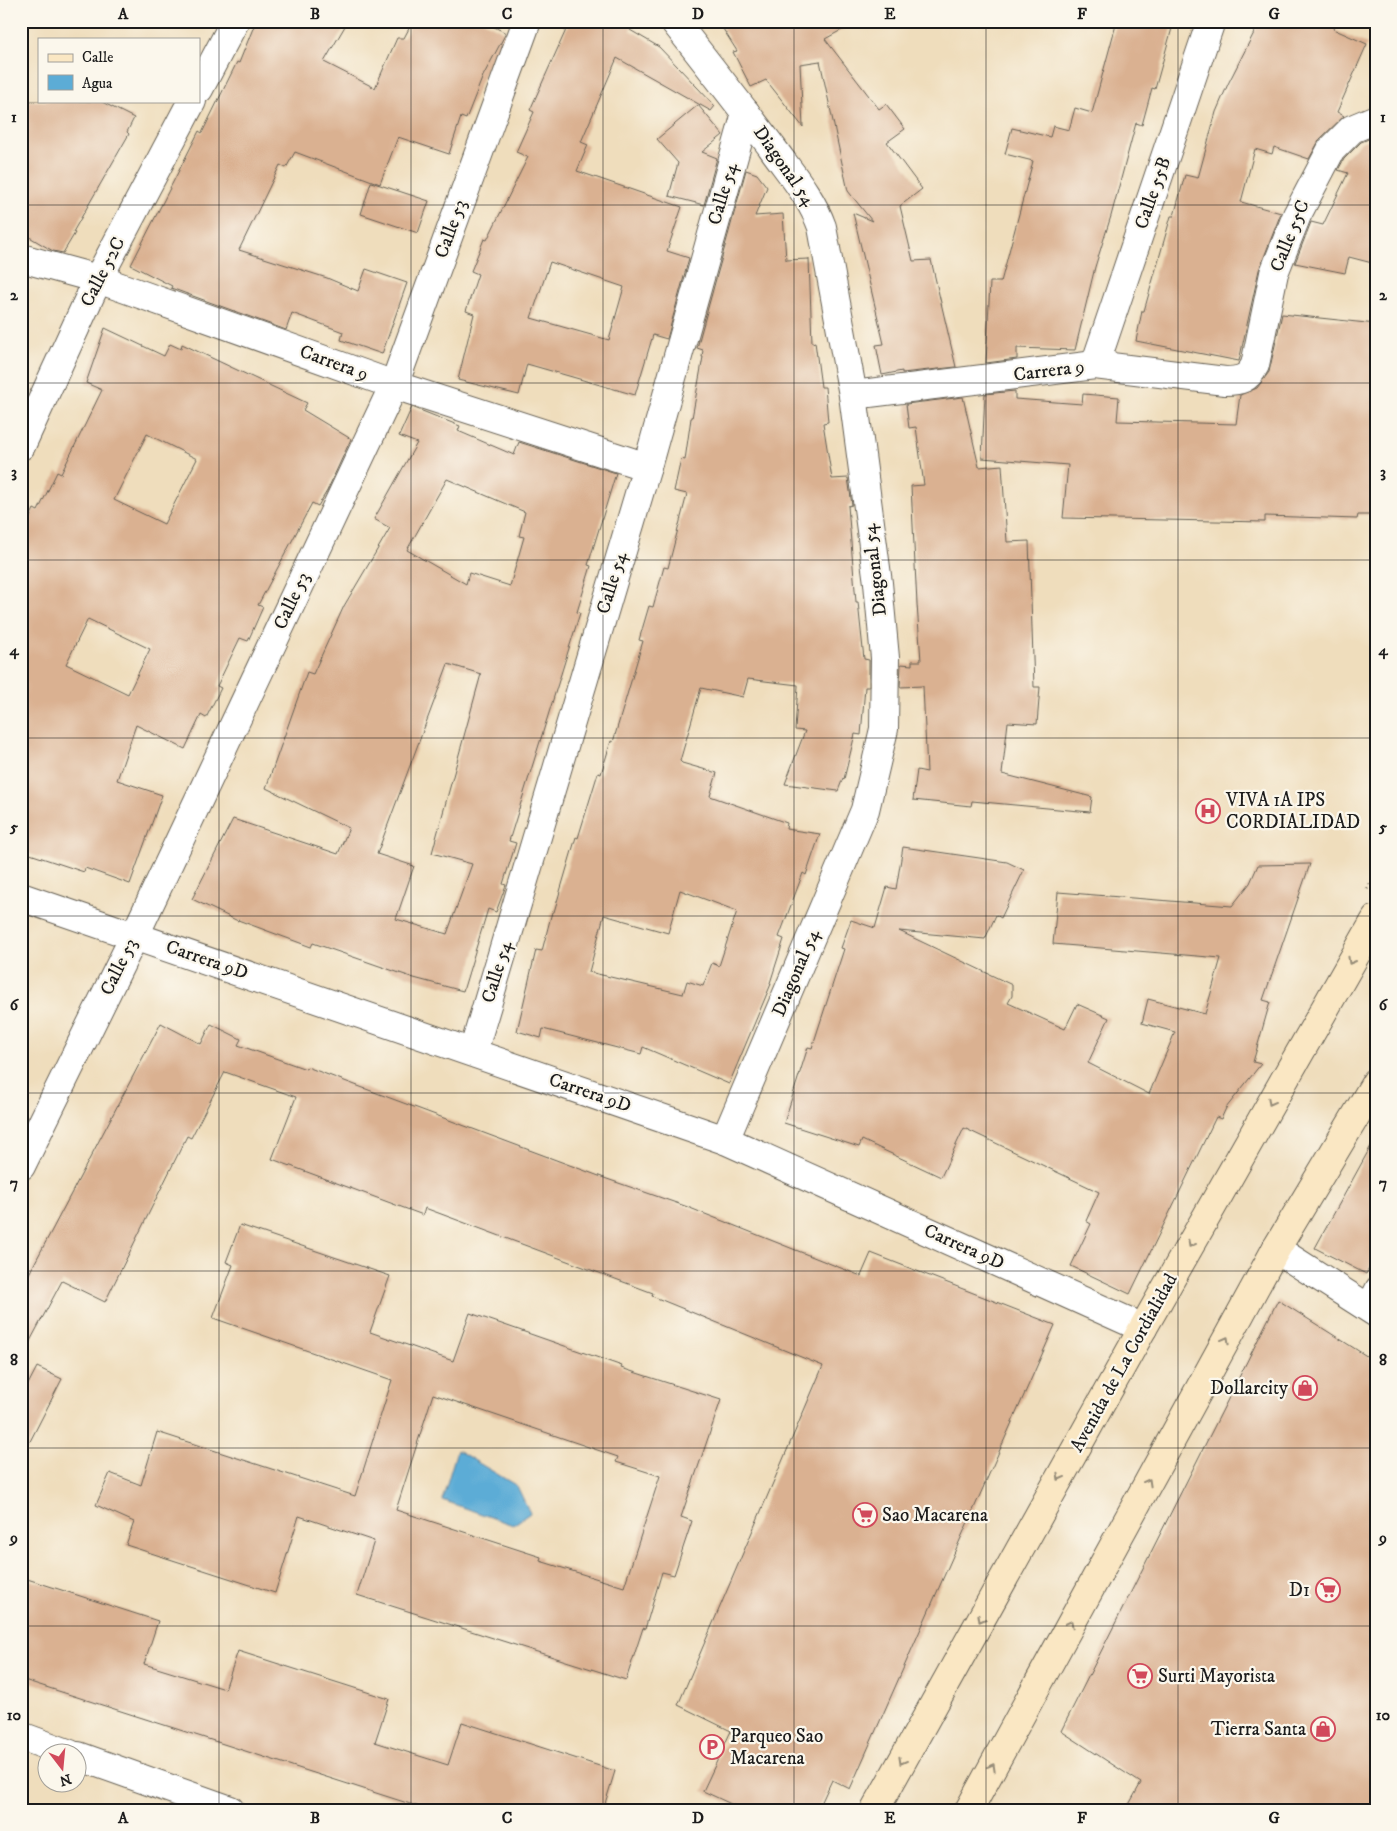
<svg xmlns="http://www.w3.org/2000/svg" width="1397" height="1831" viewBox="0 0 1397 1831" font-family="'IM FELL DW Pica',serif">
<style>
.water{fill:#5cacd6;stroke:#3c6479}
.building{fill:#dab191;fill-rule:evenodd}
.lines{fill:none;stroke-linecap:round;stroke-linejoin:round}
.service-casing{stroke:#666054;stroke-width:22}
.minor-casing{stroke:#666054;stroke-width:30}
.tertiary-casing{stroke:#666054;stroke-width:30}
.secondary-casing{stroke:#666054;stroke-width:30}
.path{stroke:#666054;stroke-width:3;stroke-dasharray:1 4;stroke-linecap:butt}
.service{stroke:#fff;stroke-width:20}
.minor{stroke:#fff;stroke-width:28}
.tertiary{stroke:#fff;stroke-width:28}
.secondary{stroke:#fae7c3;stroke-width:28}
.oneway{stroke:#968c78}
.grid{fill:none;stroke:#1c1c1c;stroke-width:1;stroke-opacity:0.55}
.labels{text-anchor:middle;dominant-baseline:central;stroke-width:4.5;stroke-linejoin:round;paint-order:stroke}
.street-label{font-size:19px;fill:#1c1c1c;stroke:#fbf7ec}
.poi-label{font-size:19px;fill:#1c1c1c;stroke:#fbf7ec;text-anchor:start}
.neatline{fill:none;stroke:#1c1c1c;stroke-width:2}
.grid-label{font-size:16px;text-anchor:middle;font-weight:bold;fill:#1c1c1c}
</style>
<rect width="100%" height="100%" fill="#fbf7ec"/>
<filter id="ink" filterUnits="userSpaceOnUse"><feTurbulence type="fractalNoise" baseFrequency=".02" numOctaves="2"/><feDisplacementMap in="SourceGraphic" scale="10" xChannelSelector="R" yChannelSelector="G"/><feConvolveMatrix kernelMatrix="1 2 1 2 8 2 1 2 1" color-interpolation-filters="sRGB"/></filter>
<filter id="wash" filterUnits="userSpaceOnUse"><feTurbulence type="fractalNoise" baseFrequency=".0096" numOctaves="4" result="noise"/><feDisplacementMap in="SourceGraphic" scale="20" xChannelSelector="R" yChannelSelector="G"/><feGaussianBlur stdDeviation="1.12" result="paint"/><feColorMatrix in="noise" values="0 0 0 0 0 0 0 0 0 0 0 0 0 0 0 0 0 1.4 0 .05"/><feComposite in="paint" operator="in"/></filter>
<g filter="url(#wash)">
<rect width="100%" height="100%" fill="#efddbc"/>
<path class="water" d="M457 1450 517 1486 530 1513 513 1525 442 1500Z"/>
<g id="blocks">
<g class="building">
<path d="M256 21H348L324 62 375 88 397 38H404L413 21H483L506 33 483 76 466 119 461 117 449 154 398 137 380 184 295 152 286 168 280 165 239 250 327 278 358 291 366 269 407 283 382 354 341 340 343 332 292 313 286 330 171 288 172 286 131 265 199 131 202 133 237 62 239 63Z"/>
<path d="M570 21H634L630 30 659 47 715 106 711 111 617 58 581 142 588 145 577 171 682 207 667 251 689 258 667 339 653 335 635 395 527 364 519 395 458 380 474 314 466 311 478 274 471 271 484 239 487 240 528 157 516 152 534 112 530 110ZM550 262 624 287 609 340 531 318Z"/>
<path d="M718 21H858L825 39 879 109 886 104 905 129 887 142 922 189 900 206 913 261 931 260 956 367 902 373V371L882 375 876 345 884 344 853 213 872 221 848 191 820 61 800 64 803 127 766 80 751 87 733 52 737 51Z"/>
<path d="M1117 21H1174L1155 89 1152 88 1142 125 1136 123 1111 216 1095 267 1075 350 1017 348V359L986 363 990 282H1001L1033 161 1005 154 1012 128 1050 137 1053 126 1069 130 1075 108 1092 113Z"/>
<path d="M1260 21H1338L1333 29 1367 44 1337 112 1344 116 1320 139 1309 159 1274 147 1272 154 1255 149 1241 202 1281 213 1259 270 1239 361 1136 341 1142 311H1144L1171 216H1174L1185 175 1198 178 1216 112 1228 84Z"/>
<path d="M21 101H100L134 118 127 132 129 134 73 232 75 233 63 253 53 251 21 232Z"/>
<path d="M698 105 723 135 702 152 717 158 704 205 669 196 678 163 657 139Z"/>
<path d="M1376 136V264L1349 257 1345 273 1295 263 1311 222 1323 225 1348 173 1338 170 1344 159 1361 142Z"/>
<path d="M746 170 757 174 767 187 755 216 783 214 786 260 809 259 812 343 815 342 821 387H825L828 422 823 423 832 479 848 478 852 505 848 506 856 602H858L864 659 869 660V687H865L861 735 855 734 844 779 843 778 838 791 785 784 805 731 795 730 798 685 748 679 743 697 701 688 680 761 682 763 717 773 710 796 787 823 786 829 820 834 806 875 803 873 779 937 784 939 770 983 771 984 729 1084 643 1047 641 1054 543 1029 541 1038 517 1031 536 950 542 951 552 912H554L576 837 578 838 598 773 601 774 611 741 613 742 643 641 639 640 649 606 653 607 664 567 668 568 687 494 674 491 681 459 685 460 691 418H692L703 357H702L703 350 697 348ZM680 890 737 911 719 966 712 963 703 986 687 981 683 994 589 972 604 915 668 933Z"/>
<path d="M371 182 429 201 418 233 361 214Z"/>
<path d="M1282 314 1376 324 1374 479H1371L1370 515H1358L1357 519 1265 516V522L1063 518 1068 465 982 458 985 394 1015 391V399L1082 404 1083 394 1119 397 1117 421 1236 424 1240 395 1257 388 1269 372Z"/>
<path d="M105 328 164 356 170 344 181 349 182 344 307 403 303 410 351 439 327 491 318 506 312 503 258 605 263 607 248 641 240 638 217 686 221 688 206 718 201 715 185 749 136 725 117 780 162 795 130 884 85 868 84 872 21 851V535L34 509 38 511 57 472 61 474 102 390 86 383ZM147 434 197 459 164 524 114 500ZM88 619 150 649 128 694 66 664Z"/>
<path d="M963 397 979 467 1002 465 1007 542 1029 541 1034 687H1040L1037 724 1008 722 1002 774 1092 797 1090 812 972 801 971 806 913 800 917 770 927 772 923 686 900 687 901 664 912 665V661H921L917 604 911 486 924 485 916 427 909 428 906 404Z"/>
<path d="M412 407 460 426 458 431 514 455 519 442 616 473 588 565 591 566 577 612 580 613 509 841 516 843 503 884 506 885 496 912 488 909 463 991 414 978 313 943 311 947 238 920V921L192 899 233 819 338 854 349 828 266 788 307 672 313 674 344 606 390 528 374 519 417 443 399 436ZM447 479 525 512 519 536 524 537 510 586 469 573 466 584 407 550ZM448 664 481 674 432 853 472 864 447 934 396 919 414 866 377 854Z"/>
<path d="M903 847 1007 862 1024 870 1001 918 996 915 985 939 899 931 1012 985V996L1008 1003 1065 1029 1077 1004 1109 1018 1088 1063 1149 1094 1175 1032 1142 1023 1148 999 1205 1014 1221 958 1053 944 1058 892 1232 906 1250 883 1258 865 1310 864 1263 1000 1270 1002 1253 1062 1261 1064 1226 1108 1221 1119 1216 1117 1130 1294 1071 1266 1091 1224 1086 1221 1099 1192 964 1128 941 1177 862 1140 859 1147 784 1123 808 1047 812 1048 844 949 841 948 851 920 875 928 887 887 896 889Z"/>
<path d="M161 1023 201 1044 211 1024 241 1039 238 1045 306 1069 307 1067 607 1179 685 1206 861 1276 871 1253 1055 1325 850 1789 832 1780 818 1810H744L703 1791 731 1731 678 1705 823 1366 652 1296 653 1293 425 1208 423 1215 272 1159 296 1097 225 1072 191 1138 187 1136 105 1302 62 1281 21 1358V1289Z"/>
<path d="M1376 1137V1256L1366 1274 1315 1248Z"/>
<path d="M240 1225 390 1276 370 1332 453 1361 470 1313 622 1366 621 1368 721 1400 681 1517 692 1521 674 1575 662 1572 645 1629 643 1628 626 1680 357 1595 374 1541 299 1516 275 1593 126 1545 134 1522 96 1505 110 1473 141 1485 157 1432 355 1496 392 1380 213 1318 233 1265 226 1262ZM433 1394 618 1457 616 1462 660 1476 624 1587 540 1561 541 1557 396 1510Z"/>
<path d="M1278 1300 1376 1362V1810H1126L1141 1783 1061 1731Z"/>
<path d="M37 1367 62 1379 21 1459V1398Z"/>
<path d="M21 1577 158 1621 144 1664 225 1689 238 1651 389 1699 375 1742 448 1765 462 1722 615 1771 603 1810H429L21 1679Z"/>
</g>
</g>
</g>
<g filter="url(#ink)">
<use href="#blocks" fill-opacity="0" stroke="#666054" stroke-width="1"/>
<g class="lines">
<defs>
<path id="service" d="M1366 1307 1376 1287"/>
<g id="minor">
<path d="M674 21C707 63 739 104 771 146 790 173 811 196 822 227L853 395 878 583 885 658 884 729 865 810 725 1140"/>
<path d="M199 89 235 21"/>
<path d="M21 258 98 279 394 385 647 467"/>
<path d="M1095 365 1211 21"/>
<path d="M853 395 1095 365 1225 381C1240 381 1248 379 1255 365L1274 273 1297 215 1331 150 1352 129 1376 119"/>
<path d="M21 446 98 279 192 101"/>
<path d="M21 897 725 1140 1143 1328"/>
<path d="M473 1052 647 467 746 113"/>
<path d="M1276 1249 1376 1313"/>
</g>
<g id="tertiary">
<path d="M21 1166 135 935 394 385 527 21"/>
<path d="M21 1736 70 1754"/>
<path d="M78 1756 230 1810"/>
</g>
<g id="secondary">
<path d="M875 1810 1143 1328 1376 919"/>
<path d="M969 1810 1276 1249 1376 1082"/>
</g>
</defs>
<use href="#service" class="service-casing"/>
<use href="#minor" class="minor-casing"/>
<use href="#tertiary" class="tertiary-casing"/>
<use href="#secondary" class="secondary-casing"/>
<path class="path" d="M1367 889 1376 874"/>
<use href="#service" class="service"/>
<use href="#minor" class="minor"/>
<use href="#tertiary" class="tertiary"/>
<use href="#secondary" class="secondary"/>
</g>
<defs><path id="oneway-chevron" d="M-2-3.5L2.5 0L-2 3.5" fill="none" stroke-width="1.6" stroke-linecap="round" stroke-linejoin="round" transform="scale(1.25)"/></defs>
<g class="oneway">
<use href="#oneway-chevron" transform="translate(1351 961) rotate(120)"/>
<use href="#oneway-chevron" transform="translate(1271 1102) rotate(119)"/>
<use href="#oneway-chevron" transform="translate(1191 1244) rotate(119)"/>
<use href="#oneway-chevron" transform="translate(1226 1340) rotate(-61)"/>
<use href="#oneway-chevron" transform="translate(1060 1477) rotate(119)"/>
<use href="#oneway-chevron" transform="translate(1148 1482) rotate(-61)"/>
<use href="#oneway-chevron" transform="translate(981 1619) rotate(119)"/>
<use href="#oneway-chevron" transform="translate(1070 1624) rotate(-61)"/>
<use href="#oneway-chevron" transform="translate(902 1761) rotate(119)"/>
<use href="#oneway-chevron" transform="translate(992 1767) rotate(-61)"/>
</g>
</g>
<path class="grid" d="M219 21V1810M411 21V1810M603 21V1810M794 21V1810M986 21V1810M1178 21V1810M21 205H1376M21 383H1376M21 560H1376M21 738H1376M21 916H1376M21 1093H1376M21 1271H1376M21 1448H1376M21 1626H1376"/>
<defs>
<symbol id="hospital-ring" viewBox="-11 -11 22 22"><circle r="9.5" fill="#fbf7ec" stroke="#d1495b" stroke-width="1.5"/><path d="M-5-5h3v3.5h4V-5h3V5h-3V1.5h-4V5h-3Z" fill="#d1495b"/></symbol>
<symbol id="shop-ring" viewBox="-11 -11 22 22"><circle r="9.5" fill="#fbf7ec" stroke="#d1495b" stroke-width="1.5"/><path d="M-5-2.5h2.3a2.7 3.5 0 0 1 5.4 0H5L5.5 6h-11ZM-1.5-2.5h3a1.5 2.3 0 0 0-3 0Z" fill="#d1495b"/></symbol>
<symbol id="supermarket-ring" viewBox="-11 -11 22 22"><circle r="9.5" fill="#fbf7ec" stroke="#d1495b" stroke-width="1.5"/><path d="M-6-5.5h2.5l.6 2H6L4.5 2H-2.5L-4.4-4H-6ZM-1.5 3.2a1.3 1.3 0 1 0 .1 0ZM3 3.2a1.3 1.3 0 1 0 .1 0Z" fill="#d1495b"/></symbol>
<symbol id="parking-ring" viewBox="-11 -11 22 22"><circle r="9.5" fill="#fbf7ec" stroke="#d1495b" stroke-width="1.5"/><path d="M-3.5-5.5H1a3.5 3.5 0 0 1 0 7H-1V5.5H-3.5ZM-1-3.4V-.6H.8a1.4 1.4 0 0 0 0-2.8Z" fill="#d1495b"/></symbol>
</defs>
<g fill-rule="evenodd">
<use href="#hospital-ring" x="1194" y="797" width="28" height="28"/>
<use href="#shop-ring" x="1291" y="1374" width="28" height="28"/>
<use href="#supermarket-ring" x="851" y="1501" width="28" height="28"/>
<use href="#supermarket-ring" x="1314" y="1576" width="28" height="28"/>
<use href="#supermarket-ring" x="1126" y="1662" width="28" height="28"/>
<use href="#shop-ring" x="1309" y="1715" width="28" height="28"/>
<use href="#parking-ring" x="698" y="1733" width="28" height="28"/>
</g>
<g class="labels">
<g class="street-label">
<text transform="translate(784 166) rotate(55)">Diagonal 54</text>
<text transform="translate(1153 193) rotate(-71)">Calle 55B</text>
<text transform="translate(723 194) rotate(-74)">Calle 54</text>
<text transform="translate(451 229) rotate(-70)">Calle 53</text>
<text transform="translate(1290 236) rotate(-68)">Calle 55C</text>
<text transform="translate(103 272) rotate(-63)">Calle 52C</text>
<text transform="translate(334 363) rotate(20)">Carrera 9</text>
<text transform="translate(1049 371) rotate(-7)">Carrera 9</text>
<text transform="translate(875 570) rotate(-97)">Diagonal 54</text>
<text transform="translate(612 583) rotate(-73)">Calle 54</text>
<text transform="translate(292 601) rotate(-65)">Calle 53</text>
<text transform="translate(207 960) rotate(19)">Carrera 9D</text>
<text transform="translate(119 967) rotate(-64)">Calle 53</text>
<text transform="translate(497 972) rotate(-73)">Calle 54</text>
<text transform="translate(796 973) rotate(-67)">Diagonal 54</text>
<text transform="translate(590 1093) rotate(19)">Carrera 9D</text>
<text transform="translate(964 1247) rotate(24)">Carrera 9D</text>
<text transform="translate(1124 1363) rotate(-61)">Avenida de La Cordialidad</text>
</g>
<g class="poi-label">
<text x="1226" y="800">VIVA 1A IPS<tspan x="1226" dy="22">CORDIALIDAD</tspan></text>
<text x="1288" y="1388" text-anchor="end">Dollarcity</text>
<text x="882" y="1515">Sao Macarena</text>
<text x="1310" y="1590" text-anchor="end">D1</text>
<text x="1158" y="1676">Surti Mayorista</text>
<text x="1306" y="1729" text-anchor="end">Tierra Santa</text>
<text x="730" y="1736">Parqueo Sao<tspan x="730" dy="22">Macarena</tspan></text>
</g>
</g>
<rect width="1397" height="1831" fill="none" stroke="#fbf7ec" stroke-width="55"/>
<rect x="38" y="38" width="162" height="65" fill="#fbf7ec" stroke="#a29f99"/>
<rect x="48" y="54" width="25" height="8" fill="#fae7c3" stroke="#a29f99"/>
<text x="82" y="62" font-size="15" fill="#1c1c1c">Calle</text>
<rect x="48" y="75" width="25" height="15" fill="#5cacd6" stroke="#a29f99"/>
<text x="82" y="88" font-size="15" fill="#1c1c1c">Agua</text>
<g transform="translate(62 1768) rotate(164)"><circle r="24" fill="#fbf7ec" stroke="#a29f99"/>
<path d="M0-4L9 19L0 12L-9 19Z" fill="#d1495b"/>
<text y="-8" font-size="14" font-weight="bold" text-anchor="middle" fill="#1c1c1c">N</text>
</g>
<rect x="28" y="28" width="1342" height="1776" class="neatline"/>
<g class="grid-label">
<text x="123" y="19">A</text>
<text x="315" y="19">B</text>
<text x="507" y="19">C</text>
<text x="698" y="19">D</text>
<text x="890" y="19">E</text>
<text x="1082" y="19">F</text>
<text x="1274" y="19">G</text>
<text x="14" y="122">1</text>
<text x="1383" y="122">1</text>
<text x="14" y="300">2</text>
<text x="1383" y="300">2</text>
<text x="14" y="477">3</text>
<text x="1383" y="477">3</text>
<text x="14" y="655">4</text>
<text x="1383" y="655">4</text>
<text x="14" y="832">5</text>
<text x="1383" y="832">5</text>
<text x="14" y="1010">6</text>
<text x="1383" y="1010">6</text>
<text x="14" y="1188">7</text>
<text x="1383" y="1188">7</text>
<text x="14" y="1365">8</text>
<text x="1383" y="1365">8</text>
<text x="14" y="1543">9</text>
<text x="1383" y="1543">9</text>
<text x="14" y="1720">10</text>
<text x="1383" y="1720">10</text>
<text x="123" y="1823">A</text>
<text x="315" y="1823">B</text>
<text x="507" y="1823">C</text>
<text x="698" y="1823">D</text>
<text x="890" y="1823">E</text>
<text x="1082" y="1823">F</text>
<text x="1274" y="1823">G</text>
</g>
</svg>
